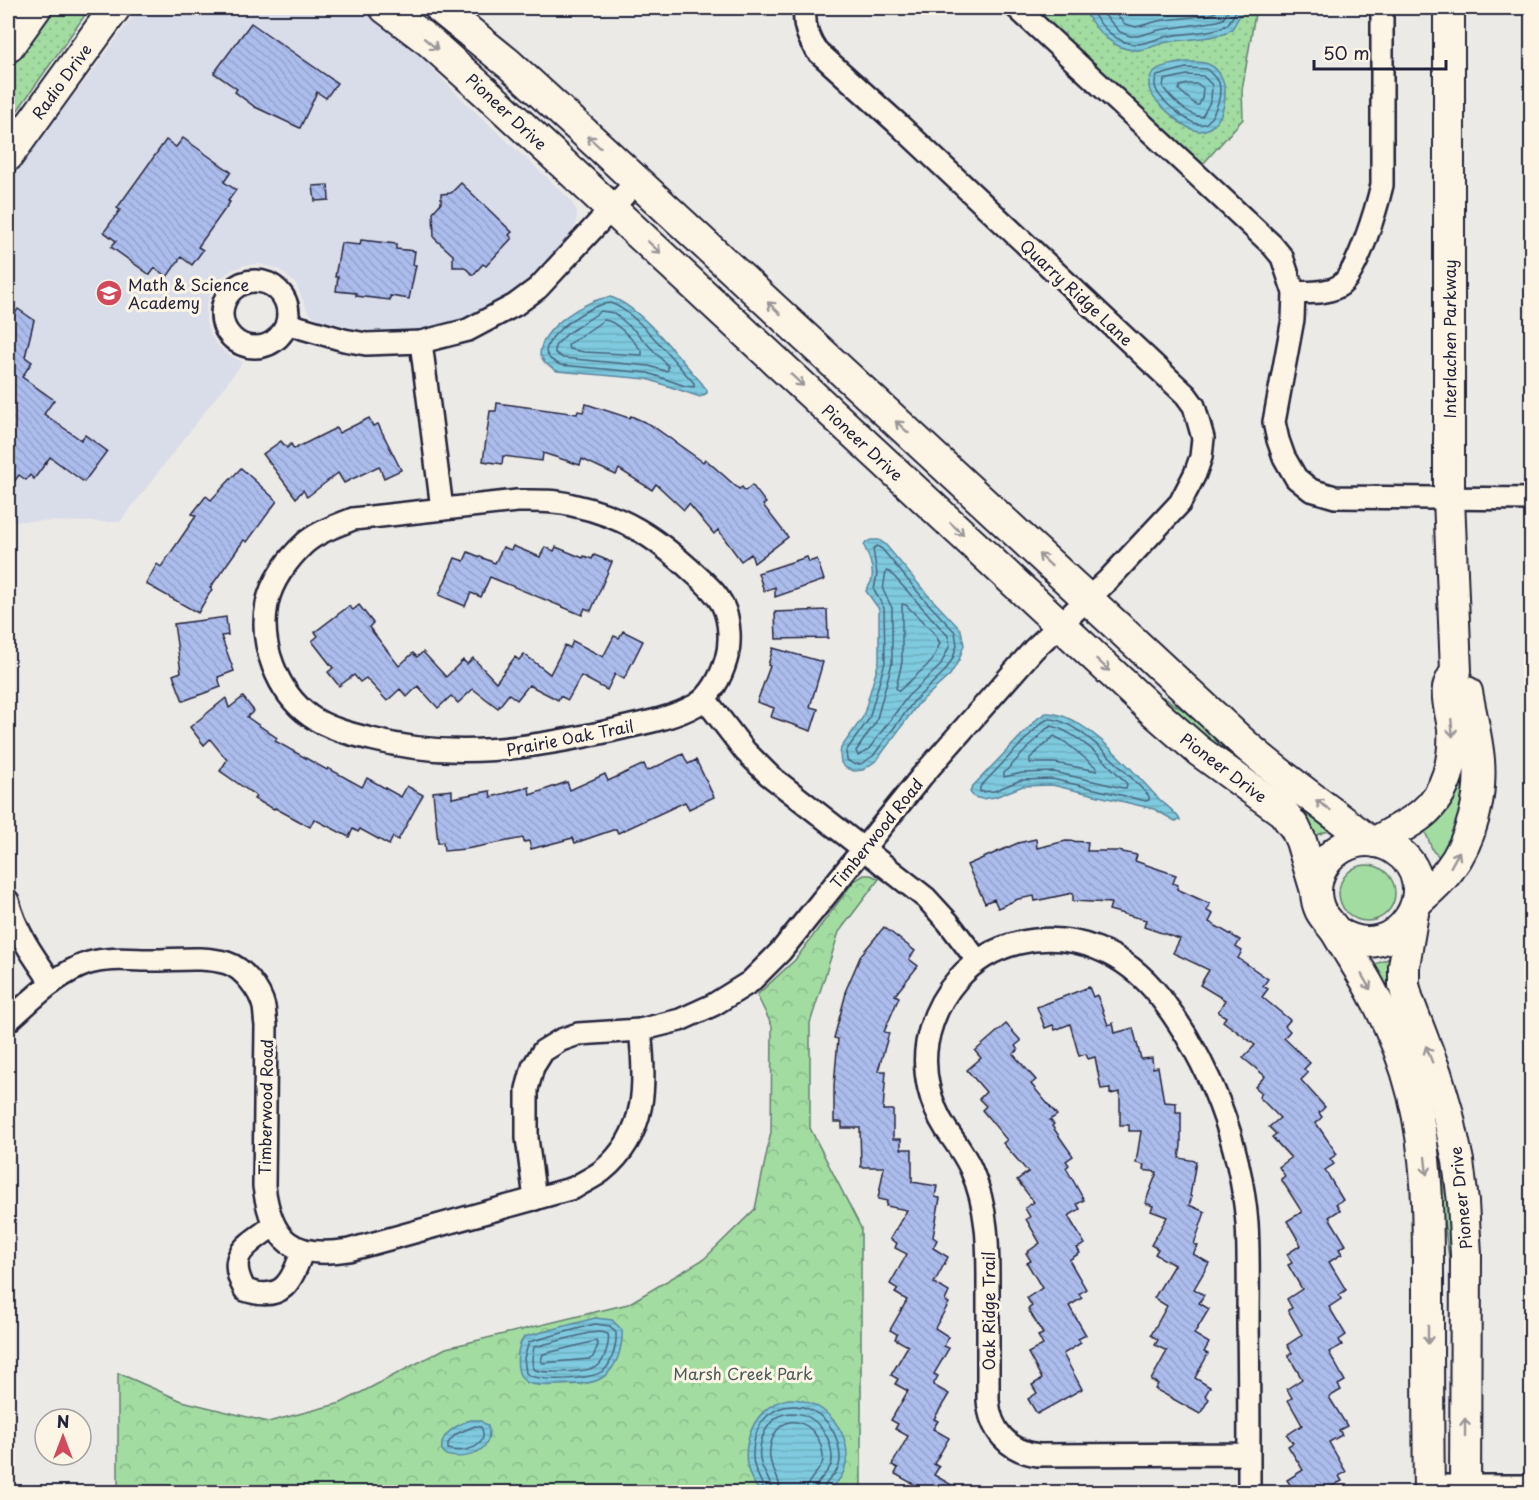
<svg xmlns="http://www.w3.org/2000/svg" width="1539" height="1500" viewBox="0 0 1539 1500" font-family="'Playpen Sans',sans-serif">
<style>
.built{fill:#d9dce9}
.grass{fill:url(#grass-dots);stroke:#627f6e;stroke-width:1.5}
.park{fill:url(#park-crowns);stroke:#627f6e;stroke-width:1.5}
.garden{fill:#a2dca1;stroke:#627f6e;stroke-width:1.5}
.water{fill:url(#water-rules);stroke:#5a879d;stroke-width:1.5}
.lines{fill:none;stroke-linecap:round;stroke-linejoin:round}
.shore{stroke:#47657d;stroke-width:1.5}
.building{fill:url(#building-back-hatch);stroke:#22223b;stroke-width:1.5}
.street-casing{stroke:#22223b;stroke-width:26}
.secondary-casing{stroke:#22223b;stroke-width:34}
.street{stroke:#fcf5e5;stroke-width:21}
.secondary{stroke:#fcf5e5;stroke-width:30}
.oneway{stroke:#9a9698}
.labels{text-anchor:middle;dominant-baseline:central;stroke-width:6;stroke-linejoin:round;paint-order:stroke}
.street-label{font-size:16px;fill:#22223b;stroke:#fcf5e5}
.poi-label{font-size:16px;fill:#22223b;stroke:#fcf5e5;text-anchor:start}
.park-label{font-size:16px;fill:#485a5a;stroke:#fcf5e5}
</style>
<defs>
<pattern id="grass-dots" width="8" height="8" patternUnits="userSpaceOnUse" patternTransform="scale(1.5)"><rect width="8" height="8" fill="#a2dca1"/><path d="M2 2h.1M6 6h.1" fill="none" stroke="#8bbc8c" stroke-width="1.8" stroke-linecap="round"/></pattern>
<pattern id="park-crowns" width="20" height="18" patternUnits="userSpaceOnUse" patternTransform="scale(1.5)"><rect width="20" height="18" fill="#a2dca1"/><path d="M2 6a3 3 0 1 1 6 0M12 15a3 3 0 1 1 6 0" fill="none" stroke="#8bbc8c"/></pattern>
<pattern id="water-rules" width="6" height="5" patternUnits="userSpaceOnUse" patternTransform="scale(1.5)"><rect width="6" height="5" fill="#7fcadf"/><path d="M0 2.5h6" fill="none" stroke="#6dadc0"/></pattern>
<pattern id="building-back-hatch" width="6" height="6" patternUnits="userSpaceOnUse" patternTransform="scale(1.5)"><rect width="6" height="6" fill="#acbded"/><path d="M-1 5l2 2M0 0l6 6M5-1l2 2" fill="none" stroke="#94a2cc"/></pattern>
</defs>
<rect width="100%" height="100%" fill="#eceae7"/>
<filter id="ink" filterUnits="userSpaceOnUse"><feTurbulence type="fractalNoise" baseFrequency=".0167" numOctaves="2"/><feDisplacementMap in="SourceGraphic" scale="12" xChannelSelector="R" yChannelSelector="G"/><feConvolveMatrix kernelMatrix="1 2 1 2 8 2 1 2 1" color-interpolation-filters="sRGB"/></filter>
<g filter="url(#ink)">
<path class="built" d="M139 8H364L421 57 467 104 570 199 577 212 576 224 570 234 538 270 503 299 481 311 451 323 411 331 389 332 358 329 318 319 308 312 296 284 280 270 260 264 244 265 234 269 220 278 211 291 206 306V322L211 336 219 347 230 356 243 362 120 522 8 521V183L53 120 87 79Z"/>
<g class="grass">
<path d="M50 8H90L8 124V68Z"/>
<path d="M1017 8H1256L1242 90 1243 119 1195 173Z"/>
</g>
<path class="park" d="M864 875H871L879 879 839 932 810 1023V1128L861 1228V1492H118V1373L182 1401 268 1422 341 1403 446 1348 628 1304 704 1259 755 1209 771 1132 772 1026 757 995 795 960 854 881Z"/>
<g class="garden">
<path d="M1163 697 1205 724 1248 763 1270 788 1159 702Z"/>
<path d="M1459 760 1472 781 1445 862 1433 851 1422 824Z"/>
<path d="M1302 806 1332 827 1328 831 1314 836 1299 810Z"/>
<circle cx="1367" cy="893" r="28"/>
<path d="M1390 958 1389 968 1393 996 1388 998 1371 966Z"/>
<path d="M1423 1066 1439 1119 1455 1258H1449Z"/>
</g>
<g class="water">
<path d="M1083 8H1244L1232 29 1224 34C1205 39 1186 39 1168 42 1158 44 1150 48 1140 50 1115 53 1093 28 1083 8Z"/>
<path d="M1185 62C1193 62 1201 61 1208 64 1236 75 1227 131 1199 131 1185 130 1171 114 1161 106 1156 100 1150 95 1149 87 1147 65 1170 65 1185 62Z"/>
<path d="M610 297C639 305 679 358 700 381L707 390V393L700 397 647 379 557 371 545 363 540 355C540 328 586 299 610 297Z"/>
<path d="M871 540H879L885 544 926 593 961 630 964 645 959 660 950 675 918 704 877 760 863 770 854 771 846 768 841 763 840 754 841 748 863 717 879 661V609L866 591C867 588 870 585 871 582 875 571 869 556 864 546L866 542Z"/>
<path d="M1046 713C1082 711 1134 772 1158 798 1165 805 1176 812 1180 820L1175 821 1154 809 1052 785 1023 786 995 797 982 799 974 797 970 792 972 787 1038 718Z"/>
<path d="M595 1318 612 1320 622 1330C623 1340 621 1348 618 1357 607 1385 587 1384 561 1385 551 1385 538 1387 528 1383 513 1376 516 1348 524 1337Z"/>
<path d="M789 1399C824 1398 857 1436 844 1471 841 1480 833 1486 826 1492H761C732 1464 748 1405 789 1399Z"/>
<path d="M470 1420H479L488 1426C494 1451 467 1461 446 1455L442 1450C439 1434 457 1425 470 1420Z"/>
</g>
<g class="lines">
<g class="shore">
<path d="M1090 8C1098 24 1117 45 1137 44 1148 44 1158 37 1169 36 1186 33 1204 33 1221 28L1228 24 1238 8"/>
<path d="M1098 8 1120 32 1130 36H1138L1159 30 1218 21 1223 19 1230 8"/>
<path d="M1110 8 1125 24 1136 27 1158 21 1208 15 1216 12 1219 8"/>
<path d="M1186 68 1207 69 1219 82C1221 91 1219 102 1215 110 1213 115 1209 122 1204 124 1192 128 1160 100 1156 89 1154 84 1155 80 1157 76Z"/>
<path d="M1187 75 1203 76 1212 85 1211 100 1202 117C1189 116 1170 98 1163 87L1164 80Z"/>
<path d="M1188 84H1198L1203 88 1202 98 1199 105H1196L1179 90 1180 86Z"/>
<path d="M610 303C635 310 675 363 694 383V387L685 386 648 373 560 365 550 359 546 352C548 332 590 304 610 303Z"/>
<path d="M601 311 614 313 635 331 668 366V370L665 371 649 366 563 358 555 353V346L567 334Z"/>
<path d="M604 320C616 320 634 342 642 351V355L584 352 569 349 568 345Z"/>
<path d="M877 546 882 549 922 597 955 632 957 645 953 658 945 671 914 701 873 756 861 764H854L847 760 846 751 869 719 885 662 884 608 874 590 877 574 873 549Z"/>
<path d="M886 571 890 572 948 636 950 645 940 666 908 696 868 750 858 756 856 751 876 722 892 663V608L883 590Z"/>
<path d="M902 604 906 605 934 633 940 643 932 661 899 691 896 688 902 662Z"/>
<path d="M1048 719C1077 717 1129 776 1149 796V800L1146 801 1052 779 1021 780 994 791 980 792V787L1041 723Z"/>
<path d="M1052 726C1078 733 1109 764 1127 784L1126 788H1123L1054 772 1022 773 1004 777V773L1046 729Z"/>
<path d="M1054 736 1065 742 1097 768V771L1055 763H1030V758Z"/>
<path d="M595 1324 610 1326 616 1333C617 1343 612 1365 603 1371 591 1380 537 1383 526 1373L524 1358 529 1342Z"/>
<path d="M601 1332 608 1334C610 1341 605 1359 599 1365 590 1373 542 1374 533 1369L532 1359 534 1347 589 1333Z"/>
<path d="M596 1341 598 1345 593 1357 590 1359 543 1363 541 1361 543 1354Z"/>
<path d="M475 1426 481 1427C491 1447 463 1454 448 1449V1443L456 1434Z"/>
<path d="M764 1492C763 1480 752 1471 753 1454 754 1386 836 1393 840 1457 841 1475 824 1479 823 1492"/>
<path d="M772 1492C771 1476 757 1469 760 1448 768 1394 828 1407 832 1456 834 1472 816 1477 815 1492"/>
<path d="M781 1492C780 1476 767 1466 770 1448 777 1406 820 1419 823 1456 825 1470 807 1476 806 1492"/>
</g>
</g>
<g class="building">
<path d="M251 23 337 83 326 98 317 92 300 128 255 107 235 92 237 89 214 73Z"/>
<path d="M183 138 231 172 224 182 236 190 228 201 230 202 198 247 203 250 192 265 181 257 167 277 155 268 150 275 111 247 116 241 104 232 120 210 117 208 166 140 176 147Z"/>
<path d="M461 183 512 232 509 235 512 238 486 266 483 264 473 275 464 267H453V255L434 238 433 212 441 203V194L451 193Z"/>
<path d="M328 185 329 200 315 201 313 186Z"/>
<path d="M361 240 396 244V249L415 251 413 265H416L409 299 390 296V300L356 296V293L336 291 338 277H335L341 243 360 245Z"/>
<path d="M18 309 34 320 25 357 32 362 22 377 54 400 44 414 81 440 85 435 107 451 84 482 50 457 34 479 30 475 26 480 19 475 8 490V323Z"/>
<path d="M497 403 577 414 578 411 583 412 586 404 629 418 631 416 651 425 703 462 705 459 739 489 742 487 745 491 752 485 766 503 763 505 788 537 754 563 751 554 741 561 718 530 714 534 689 504 684 510 656 484 652 490 619 469 616 475 582 459 580 465 543 453 542 461 503 456 502 464 483 461 490 411H496Z"/>
<path d="M369 418 373 426 378 424 401 470 384 478 379 466 344 483 338 473 307 497 303 490 296 498 263 454 281 441 287 448 291 444 294 449 336 428 339 433Z"/>
<path d="M241 468 277 501 247 542 244 540 210 588 212 589 198 613 146 584 157 564 161 567 196 516 192 514 206 496 211 500Z"/>
<path d="M513 546 540 557 545 547 554 551 556 547 583 558 584 556 592 559 594 555 612 562 591 611 585 608 582 615 490 577 481 597 471 593 465 606 439 595 455 558 464 561 468 552 495 563 503 547 511 550Z"/>
<path d="M807 557 809 562 817 559 824 580 775 597V587L764 591 758 573Z"/>
<path d="M359 605 373 623 369 627 399 666 413 653 417 657 423 652 446 677 463 660 467 664 473 658 496 682 515 657 519 660 524 654 550 674 565 645 570 648 573 641 603 657 614 636 619 638 623 631 643 641 624 679 615 674 607 690 581 676 568 700 560 696 558 700 529 685 517 700 509 694 498 708 473 689 458 703 451 696 438 708 418 686 407 697 400 689 387 701 366 678 360 682 354 675 339 686 328 672 333 668 312 641 318 636 315 632 349 606 353 610Z"/>
<path d="M827 610 828 638 776 639 775 612Z"/>
<path d="M226 617 228 635 221 636 234 671 218 677 221 687 183 701 173 675 181 672 174 624Z"/>
<path d="M773 648 823 662 810 707 818 709 811 731 771 717 774 708 757 702 770 666 768 665Z"/>
<path d="M243 697 254 711 247 717 277 738 275 741 327 770 328 768 362 787 367 778 401 797 407 786 423 795 398 840 393 837 389 845 360 829 358 832 353 829 349 837 314 819 310 827 275 808 274 809 254 799 256 796 220 771 227 760 210 739 204 745 190 727 226 698 229 708Z"/>
<path d="M683 754 688 764 696 760 714 797 689 809 685 802 618 833 616 829 575 843 573 838 531 849 529 841 524 842 523 838 466 849 444 851 443 842 438 843 433 792 452 790V798L490 791 491 797 529 787 530 795 567 782 570 790 605 774 608 781 644 764 647 771Z"/>
<path d="M1036 839 1037 848 1066 841 1088 842 1087 851H1118L1137 855 1135 861 1176 875 1173 883 1178 885 1177 889 1210 904 1207 911 1213 914 1209 922 1240 940 1236 947 1242 951 1238 958 1268 979 1263 986 1268 989 1262 997 1290 1020 1285 1026 1290 1031 1284 1038 1310 1063 1304 1069 1308 1073 1301 1080 1325 1107 1319 1113 1322 1117 1316 1123 1337 1154 1330 1159 1334 1164 1325 1170 1343 1200 1336 1204 1340 1210 1329 1217 1346 1245 1339 1249 1342 1254 1329 1262 1346 1290 1339 1295 1341 1299 1329 1307 1346 1335 1339 1340 1342 1345 1329 1352 1345 1381 1338 1385 1341 1390 1329 1397 1347 1426 1339 1430 1342 1435 1329 1442 1346 1472 1339 1476 1342 1481 1321 1492H1295L1287 1480 1303 1470 1288 1446 1293 1443 1287 1435 1302 1425 1288 1400 1292 1398 1287 1389 1302 1379 1288 1355 1292 1353 1287 1345 1302 1335 1288 1310 1292 1308 1287 1299 1302 1289 1288 1265 1292 1263 1287 1254 1301 1245 1287 1221 1302 1212 1281 1179 1285 1176 1279 1167 1291 1158 1272 1137 1276 1134 1269 1127 1280 1118 1259 1097 1262 1093 1255 1087 1265 1076 1243 1058 1255 1045 1223 1021 1226 1017 1218 1012 1225 1000 1200 985 1209 970 1173 953 1180 939 1144 927 1146 920 1109 910 1111 903 1073 901V893L1035 901 1034 896 1018 899 998 908 994 899 985 903 967 865 1018 843Z"/>
<path d="M884 927 915 951 909 959 918 966 895 995 899 997 884 1032 889 1033 878 1071H886L883 1110H893V1139H901V1149H912V1182L937 1186 935 1197 940 1198 933 1237 937 1240 933 1248 948 1257 934 1283 949 1292 945 1301 949 1303 935 1328 949 1337 944 1346 949 1348 934 1374 938 1376 933 1385 949 1394 934 1419 938 1421 933 1429 949 1438 934 1464 939 1467 934 1475 964 1492H928L895 1474 898 1468 892 1465 908 1436 895 1429 898 1424 891 1420 908 1391 895 1384 898 1379 891 1375 908 1346 895 1339 897 1334 890 1330 907 1300 895 1293 898 1289 890 1284 907 1254 895 1248 897 1243 890 1239 907 1210 886 1206 887 1201 878 1199 884 1167H861L860 1128H842V1122H834V1085L838 1039 834 1038 846 993 845 992 861 955Z"/>
<path d="M1089 987 1093 997 1097 995 1108 1025 1113 1023 1115 1033 1133 1028 1141 1059 1152 1058 1153 1068 1158 1067 1164 1102 1176 1103V1112H1181V1146L1179 1158 1196 1161 1190 1196 1192 1197 1189 1205 1205 1212 1194 1244 1198 1246 1193 1254 1209 1263 1194 1289 1204 1295 1199 1303 1209 1309 1194 1334 1209 1343 1204 1352 1208 1354 1195 1378 1210 1387 1205 1396 1209 1399 1200 1414 1155 1389 1158 1384 1151 1380 1167 1351 1155 1345 1158 1340 1151 1335 1167 1306 1154 1298 1174 1265 1155 1254 1158 1249 1151 1245 1167 1217 1151 1211 1153 1206 1145 1203 1157 1172 1143 1170 1144 1165 1136 1163 1141 1131H1129V1125H1120V1092L1110 1094V1088L1101 1089 1095 1057 1088 1059 1086 1054 1079 1056 1070 1024 1055 1030 1053 1025 1045 1028 1037 1007Z"/>
<path d="M1006 1024 1021 1041 1015 1046 1018 1050 1013 1054 1036 1080 1031 1084 1057 1115 1050 1120 1054 1124 1052 1126 1073 1156 1066 1161 1069 1165 1066 1168 1084 1200 1077 1204 1080 1209 1068 1216 1085 1244 1077 1248 1080 1253 1069 1260 1086 1289 1079 1294 1082 1298 1069 1306 1086 1335 1078 1339 1081 1343 1063 1354 1082 1389 1037 1414 1028 1399 1037 1393 1032 1385 1042 1379 1028 1353 1043 1345 1038 1336 1043 1334 1028 1309 1032 1306 1027 1298 1042 1288 1027 1263 1031 1261 1026 1253 1040 1243 1026 1219 1030 1217 1025 1208 1034 1202 1017 1180 1028 1172 1003 1143 1007 1140 982 1110 986 1106 979 1099 986 1092 967 1070 981 1058 975 1051Z"/>
</g>
<g class="lines">
<defs>
<g id="street">
<path d="M1017 8 1208 185 1272 245 1282 257 1294 293 1293 319 1274 422 1278 440 1284 457 1296 478 1311 490 1335 497 1532 499"/>
<circle cx="255" cy="314" r="33"/>
<path d="M1294 293C1307 292 1327 294 1339 286 1357 276 1377 206 1382 185V8"/>
<path d="M288 324 344 340 366 344 421 342 468 330 515 305 538 288 637 181"/>
<path d="M421 342 442 509"/>
<path d="M517 501C535 501 554 500 572 505 624 516 655 537 693 572 704 582 717 593 723 606 730 621 731 644 726 660 721 677 711 696 696 705 671 719 642 723 614 730 532 748 454 761 371 739 350 734 327 728 310 716 277 692 259 644 267 604 271 582 288 559 304 544 317 532 336 526 353 519Z"/>
<path d="M705 699 745 751 769 775 926 898 948 922 977 960"/>
<path d="M8 901C16 933 34 957 52 983"/>
<path d="M8 1021C32 1000 57 973 89 963 109 957 133 960 153 960 176 960 204 956 227 963 243 968 260 990 264 1007 265 1013 265 1020 266 1025L264 1186C271 1242 293 1259 349 1250L574 1188C583 1182 593 1178 602 1171 648 1134 646 1082 640 1030"/>
<path d="M535 1199 527 1138V1089L533 1067 543 1051 561 1040 578 1034 640 1030 680 1020 713 1005 750 982 781 951 922 776 1034 649 1108 580 1180 503 1195 474 1201 457 1203 438 1194 406 1186 395 897 123 817 51C807 37 803 24 805 8"/>
<path d="M273 1226C246 1246 225 1254 245 1290 283 1303 291 1282 303 1250"/>
<path d="M1249 1454 1038 1455C1008 1451 990 1430 988 1400 988 1364 988 1329 988 1293 988 1250 989 1210 971 1169 965 1155 955 1142 946 1129 930 1104 922 1072 927 1043 936 995 969 955 1018 943 1074 930 1126 953 1160 997 1210 1062 1240 1142 1247 1223 1249 1257 1248 1291 1248 1325 1249 1381 1249 1437 1249 1492"/>
<path d="M1428 1486H1532"/>
</g>
<g id="secondary">
<path d="M385 8 430 42 490 96 1152 710 1199 751 1283 812 1295 828 1301 841 1316 891"/>
<path d="M440 8 509 64 599 146 1241 741C1282 778 1327 807 1369 841"/>
<path d="M8 47 36 8"/>
<path d="M8 156 115 8"/>
<path d="M1376 842C1391 832 1409 825 1423 813 1447 793 1455 759 1453 729 1452 717 1446 701 1448 688 1449 683 1453 676 1456 671L1449 498V8"/>
<path d="M1417 902C1428 892 1440 882 1449 870 1472 840 1482 797 1479 760 1477 737 1471 714 1467 692"/>
<path d="M1413 913 1404 966V985L1408 1000 1436 1073 1447 1110 1458 1161 1463 1202 1466 1255 1465 1492"/>
<path d="M1337 932C1396 971 1451 885 1394 849 1360 827 1316 853 1316 892 1317 916 1329 919 1338 935 1349 954 1361 971 1371 990 1389 1023 1404 1058 1413 1095 1429 1159 1428 1223 1428 1288 1428 1356 1428 1424 1429 1492"/>
</g>
</defs>
<use href="#street" class="street-casing"/>
<use href="#secondary" class="secondary-casing"/>
<use href="#street" class="street"/>
<use href="#secondary" class="secondary"/>
</g>
<defs><path id="oneway-shaft" d="M-6 0H5M1.5-3L5.5 0L1.5 3" fill="none" stroke-width="1.6" stroke-linecap="round" stroke-linejoin="round" transform="scale(1.5)"/></defs>
<g class="oneway">
<use href="#oneway-shaft" transform="translate(431 44) rotate(40)"/>
<use href="#oneway-shaft" transform="translate(594 142) rotate(-138)"/>
<use href="#oneway-shaft" transform="translate(654 247) rotate(43)"/>
<use href="#oneway-shaft" transform="translate(774 308) rotate(-137)"/>
<use href="#oneway-shaft" transform="translate(797 380) rotate(43)"/>
<use href="#oneway-shaft" transform="translate(902 427) rotate(-137)"/>
<use href="#oneway-shaft" transform="translate(957 529) rotate(43)"/>
<use href="#oneway-shaft" transform="translate(1045 560) rotate(-137)"/>
<use href="#oneway-shaft" transform="translate(1103 665) rotate(43)"/>
<use href="#oneway-shaft" transform="translate(1452 728) rotate(85)"/>
<use href="#oneway-shaft" transform="translate(1323 805) rotate(-146)"/>
<use href="#oneway-shaft" transform="translate(1455 859) rotate(-61)"/>
<use href="#oneway-shaft" transform="translate(1366 982) rotate(60)"/>
<use href="#oneway-shaft" transform="translate(1429 1054) rotate(-111)"/>
<use href="#oneway-shaft" transform="translate(1426 1166) rotate(84)"/>
<use href="#oneway-shaft" transform="translate(1428 1335) rotate(90)"/>
<use href="#oneway-shaft" transform="translate(1465 1427) rotate(-90)"/>
</g>
</g>
<defs>
<symbol id="school-disc" viewBox="-11 -11 22 22"><circle r="9.5" fill="#d1495b" stroke="#fcf5e5"/><path d="M0-5L7-2L0 1L-7-2ZM-4 1L0 2.5L4 1V4Q0 6-4 4Z" fill="#fff"/></symbol>
</defs>
<g fill-rule="evenodd">
<use href="#school-disc" x="94" y="278" width="30" height="30"/>
</g>
<g class="labels">
<g class="street-label">
<text transform="translate(61 81) rotate(-54)">Radio Drive</text>
<text transform="translate(507 111) rotate(43)">Pioneer Drive</text>
<text transform="translate(1077 292) rotate(43)">Quarry Ridge Lane</text>
<text transform="translate(1449 339) rotate(-90)">Interlachen Parkway</text>
<text transform="translate(863 442) rotate(43)">Pioneer Drive</text>
<text transform="translate(570 737) rotate(-11)">Prairie Oak Trail</text>
<text transform="translate(1224 767) rotate(37)">Pioneer Drive</text>
<text transform="translate(876 833) rotate(-51)">Timberwood Road</text>
<text transform="translate(265 1107) rotate(-89)">Timberwood Road</text>
<text transform="translate(1460 1198) rotate(-96)">Pioneer Drive</text>
<text transform="translate(988 1311) rotate(-90)">Oak Ridge Trail</text>
</g>
<g class="poi-label">
<text x="128" y="284">Math &amp; Science<tspan x="128" dy="18">Academy</tspan></text>
</g>
<g class="park-label">
<text x="743" y="1373">Marsh Creek Park</text>
</g>
</g>
<rect width="1539" height="1500" fill="none" stroke="#fcf5e5" stroke-width="30"/>
<rect x="15" y="15" width="1509" height="1470" fill="none" stroke="#22223b" stroke-width="2" filter="url(#ink)"/>
<g transform="translate(63 1437)"><circle r="28" fill="#fcf5e5" stroke="#a5a1a1" stroke-width="1.5"/>
<path d="M0-4.5L10 22L0 15L-10 22Z" fill="#d1495b"/>
<text y="-9" font-size="16" font-weight="bold" text-anchor="middle" fill="#22223b">N</text>
</g>
<path d="M1314 60v9h132v-9" fill="none" stroke="#22223b" stroke-width="3"/>
<text x="1323" y="60" font-size="18" fill="#22223b" stroke="#fcf5e5" stroke-width="4.5" paint-order="stroke">50 m</text>
</svg>
